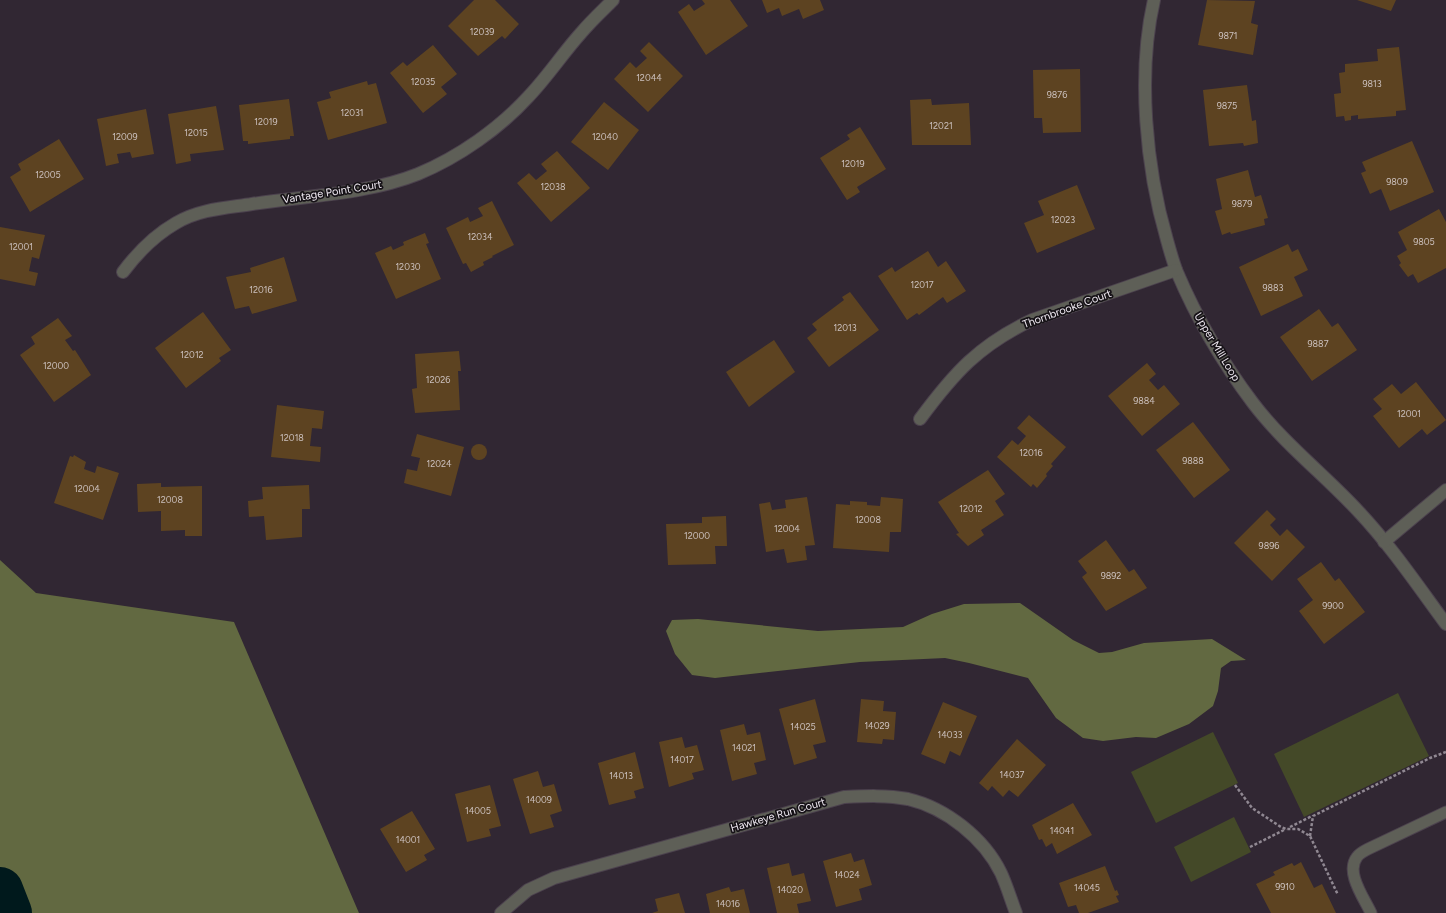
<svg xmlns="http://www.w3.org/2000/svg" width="1446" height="913" viewBox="0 0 1446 913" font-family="Figtree,sans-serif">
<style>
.green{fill:#444928}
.forest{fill:#626941}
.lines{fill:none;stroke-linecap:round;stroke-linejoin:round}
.river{stroke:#00191c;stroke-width:46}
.building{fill:#5d4321}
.lane-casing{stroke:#4c424e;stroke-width:13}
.street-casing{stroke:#4c424e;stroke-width:14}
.path{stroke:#908892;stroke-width:2.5;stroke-dasharray:3 2;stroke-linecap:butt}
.lane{stroke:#5e5f57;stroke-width:11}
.street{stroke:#5e5f57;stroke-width:12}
.labels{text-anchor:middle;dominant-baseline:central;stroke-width:3.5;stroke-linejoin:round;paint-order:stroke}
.number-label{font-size:9px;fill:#ccc1be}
.street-label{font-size:11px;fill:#f1ebf3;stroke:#161217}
</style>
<rect width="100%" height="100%" fill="#312733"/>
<g class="green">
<path d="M1398 693 1429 756 1304 817 1274 754Z"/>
<path d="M1213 732 1238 783 1156 823 1131 772Z"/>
<path d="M1234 817 1251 852 1191 882 1174 847Z"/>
</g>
<g class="forest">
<path d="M0 560 36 593 234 622 359 913H0Z"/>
<path d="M1020 603 1073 640 1099 653 1112 652 1144 643 1212 639 1246 660 1231 661 1221 668 1218 691 1213 706 1189 724 1156 738 1136 737 1103 741 1083 738 1056 718 1028 678 969 663 945 658 860 662 715 678 692 675 675 654 666 631 672 620 698 619 818 631 903 627 932 614 964 604Z"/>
</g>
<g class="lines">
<path class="river" d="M0 890 9 913"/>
</g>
<g class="building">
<path d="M474 0H495L519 24 505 39 502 36 478 56 448 26Z"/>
<path d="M702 0H730L748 26 706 55 678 12 689 4 694 11 705 4Z"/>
<path d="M762 0H820L824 10 803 19 799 9 782 16 779 8 767 13Z"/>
<path d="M1207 0 1255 1 1251 23 1258 25 1253 55 1198 45Z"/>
<path d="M1357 0H1396L1391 11Z"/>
<path d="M649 42 683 76 648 112 614 79 630 62 636 68 647 58 640 51Z"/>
<path d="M433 45 457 74 441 87 447 94 423 113 390 73 403 62 407 66Z"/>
<path d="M1399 47 1406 110 1396 111V116L1358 119V115L1351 116V120L1345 121 1344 116 1336 117 1334 94 1341 93 1339 73 1345 72V64L1378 61 1377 49Z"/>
<path d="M1080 69 1081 132 1043 133 1042 118H1034L1033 70Z"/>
<path d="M367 81 368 85 376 83 387 123 328 140 317 102 331 98 329 92Z"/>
<path d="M1247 85 1252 121 1256 120 1258 143 1244 146 1243 143 1209 146 1203 90Z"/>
<path d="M289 99 294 136H290V139L248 144V141H243L239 105Z"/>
<path d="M931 99 932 105 969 103 971 145H912L910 100Z"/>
<path d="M604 102 639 130 608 170 571 142Z"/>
<path d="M216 106 224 150 190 154 191 161 176 164 168 114Z"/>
<path d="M146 109 154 154 132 158 130 152 117 154 119 163 106 166 97 119Z"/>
<path d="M860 127 886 169 857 187 860 192 847 200 820 158 850 139 847 135Z"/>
<path d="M59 139 84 179 30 212 10 177 21 170 18 164Z"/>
<path d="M1412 141 1434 192 1390 211 1381 189 1370 194 1361 173 1366 171 1362 162Z"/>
<path d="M557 151 590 188 551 222 517 183 529 173 536 180 547 171 541 164Z"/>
<path d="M1248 170 1255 197 1261 195 1268 218 1264 219 1265 225 1231 234 1230 232 1222 235 1215 211 1222 209 1216 179Z"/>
<path d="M1077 185 1095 229 1037 253 1024 223 1044 215 1038 201Z"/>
<path d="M492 201 514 245 492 256 493 257 483 262 484 265 471 272 466 263 463 264 446 228 468 217 470 222 483 216 478 208Z"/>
<path d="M1439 209 1446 222V268L1418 283 1413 274 1408 277 1399 265 1401 263 1397 256 1407 250 1398 232Z"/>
<path d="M0 227 45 235 39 259 32 257 29 271 38 273 35 286 0 279Z"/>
<path d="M425 233 429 243 426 244 441 279 396 299 375 253 391 246 393 250 404 245 403 242Z"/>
<path d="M1288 244 1292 252 1298 249 1308 270 1294 277 1303 296 1261 316 1239 267Z"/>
<path d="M928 251 938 267 946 261 966 291 947 303 943 297 919 315 917 313 907 320 878 276 892 267 895 272Z"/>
<path d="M284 257 297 301 252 314 249 306 235 309 226 277 251 272 250 268Z"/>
<path d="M850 292 879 330 829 367 807 338 817 330 812 324 844 300 842 297Z"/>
<path d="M1319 309 1332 327 1338 323 1357 350 1312 381 1280 337Z"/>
<path d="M203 312 231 350 219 358 221 361 186 388 155 348Z"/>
<path d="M58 318 72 336 65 340 73 351 75 350 91 375 54 402 20 355 35 344 31 337Z"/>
<path d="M774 340 795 372 749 407 726 372Z"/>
<path d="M459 351 461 371H458L460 410 415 413 412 389 417 388 415 354Z"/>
<path d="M1147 363 1156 374 1149 380 1158 390 1164 385 1180 404 1142 436 1108 396Z"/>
<path d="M1416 382 1446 420 1427 435 1422 429 1399 448 1373 416 1382 409 1373 399 1392 384 1401 394Z"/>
<path d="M277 405 324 411 322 429 312 428 310 446 321 447 320 462 271 457Z"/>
<path d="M1029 415 1066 447 1051 464 1053 466 1046 474 1047 476 1037 488 1033 484 1031 487 997 457 1012 440 1018 445 1026 436 1017 428Z"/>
<path d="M1193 422 1230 470 1194 498 1156 450Z"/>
<path d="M417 434 464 447 451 496 404 483 407 469 417 471 420 458 411 456Z"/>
<circle cx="479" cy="452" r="8"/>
<path d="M74 455 86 462 84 469 95 473 97 466 119 473 103 520 54 503 70 456 73 457Z"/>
<path d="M988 470 1005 494 995 501 1004 515 981 530 984 535 968 546 956 534 959 533 938 502Z"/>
<path d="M161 483V487L202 486V536H185V530L161 531V511L138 512 137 484Z"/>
<path d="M309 485 310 509H302V537L266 540 264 516 249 517 248 501 263 499 262 487Z"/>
<path d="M807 497 815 545 805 546 807 560 787 563 784 549 766 552 759 504 770 502 772 510 786 508 785 500Z"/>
<path d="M881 497 903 499 901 532H890L889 552 833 548 836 504 850 505V501L867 502V505L880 506Z"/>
<path d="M1267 510 1276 519 1270 525 1280 536 1287 529 1305 547 1272 581 1234 543Z"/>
<path d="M726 516 727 546H715L716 564 668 565 666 524 702 523V517Z"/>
<path d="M1106 540 1129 572 1134 569 1147 588 1106 611 1082 577 1087 573 1078 561Z"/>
<path d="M1321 562 1335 581 1339 578 1365 612 1324 644 1299 611 1313 600 1297 579Z"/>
<path d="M815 699 826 742 813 745 817 758 794 765 779 709Z"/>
<path d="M861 699 884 701 883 711 896 712 894 740 883 739 882 744 857 742Z"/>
<path d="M943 702 977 716 960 756 950 751 945 764 921 754Z"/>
<path d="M744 724 747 735 760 732 766 760 754 763 757 774 732 781 720 730Z"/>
<path d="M682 737 685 748 697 745 704 770 692 773 694 779 669 787 659 742Z"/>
<path d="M1017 739 1046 765 1018 797 1009 790 1003 797 992 786 988 791 979 783Z"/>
<path d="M635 752 644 788 634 791 636 798 609 805 598 763Z"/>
<path d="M538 771 543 787 554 784 562 811 550 815 554 827 530 834 513 779Z"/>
<path d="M490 785 501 826 489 829 491 836 467 842 455 794Z"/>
<path d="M1073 803 1092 835 1057 854 1052 843 1046 847 1042 839 1039 840 1032 825Z"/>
<path d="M412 811 435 849 424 855 427 860 406 872 380 829Z"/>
<path d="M851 853 854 862 864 859 872 885 859 889 862 900 836 907 823 861Z"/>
<path d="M1301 862 1314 888 1322 884 1336 913H1271L1256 884 1275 875 1273 872 1292 863 1294 866Z"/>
<path d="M789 863 792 876 804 873 811 901 797 904 799 913H777L767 868Z"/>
<path d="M1105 866 1115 891 1117 890 1119 895 1116 896 1119 902 1088 913H1079L1076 905 1068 907 1059 883Z"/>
<path d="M729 887 731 892 744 889 750 913H710L706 894Z"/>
<path d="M679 893 685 913H652L658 911 655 899Z"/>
</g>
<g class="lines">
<defs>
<path id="lane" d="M1371 913C1364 898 1345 872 1357 857 1359 854 1364 851 1368 849L1446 812"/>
<g id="street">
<path d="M1154 0C1137 74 1146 168 1167 240 1170 251 1173 262 1177 272 1197 319 1222 362 1253 403 1284 444 1325 475 1359 512 1391 546 1418 586 1446 624"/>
<path d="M123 272C138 252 155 235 176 223 200 209 226 208 252 204 306 196 368 194 418 174 459 157 500 128 529 96 548 76 563 53 581 33 591 21 602 11 613 0"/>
<path d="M920 419C954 373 979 345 1032 320L1176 270"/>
<path d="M1384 542 1446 490"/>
<path d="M501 913 528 890 554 878 844 797C866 796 887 795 908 799 946 808 984 838 1001 873 1007 886 1011 900 1016 913"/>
</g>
</defs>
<use href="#lane" class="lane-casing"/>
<use href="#street" class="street-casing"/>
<g class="path">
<path d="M1235 785 1252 808 1281 827 1286 829H1298L1310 836 1338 895"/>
<path d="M1290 827 1312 816"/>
<path d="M1310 836 1313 816 1430 758 1446 752"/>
<path d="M1250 847 1286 829"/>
</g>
<use href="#lane" class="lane"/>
<use href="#street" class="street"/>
</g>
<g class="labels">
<g class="number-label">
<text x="482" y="31">12039</text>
<text x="1228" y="35">9871</text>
<text x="649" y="77">12044</text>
<text x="423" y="81">12035</text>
<text x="1372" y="83">9813</text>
<text x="1057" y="94">9876</text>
<text x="1227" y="105">9875</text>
<text x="352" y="112">12031</text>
<text x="266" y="121">12019</text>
<text x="941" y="125">12021</text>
<text x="196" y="132">12015</text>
<text x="125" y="136">12009</text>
<text x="605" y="136">12040</text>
<text x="853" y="163">12019</text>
<text x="48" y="174">12005</text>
<text x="1397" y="181">9809</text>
<text x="553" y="186">12038</text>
<text x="1242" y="203">9879</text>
<text x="1063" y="219">12023</text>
<text x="480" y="236">12034</text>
<text x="1424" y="241">9805</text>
<text x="21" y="246">12001</text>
<text x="408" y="266">12030</text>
<text x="922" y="284">12017</text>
<text x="1273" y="287">9883</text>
<text x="261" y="289">12016</text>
<text x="845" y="327">12013</text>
<text x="1318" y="343">9887</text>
<text x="192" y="354">12012</text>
<text x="56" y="365">12000</text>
<text x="438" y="379">12026</text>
<text x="1144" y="400">9884</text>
<text x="1409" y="413">12001</text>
<text x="292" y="437">12018</text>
<text x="1031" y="452">12016</text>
<text x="1193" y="460">9888</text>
<text x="439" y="463">12024</text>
<text x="87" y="488">12004</text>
<text x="170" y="499">12008</text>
<text x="971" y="508">12012</text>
<text x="868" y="519">12008</text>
<text x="787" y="528">12004</text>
<text x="697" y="535">12000</text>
<text x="1269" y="545">9896</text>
<text x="1111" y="575">9892</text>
<text x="1333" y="605">9900</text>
<text x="877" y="725">14029</text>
<text x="803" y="726">14025</text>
<text x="950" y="734">14033</text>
<text x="744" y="747">14021</text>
<text x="682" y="759">14017</text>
<text x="1012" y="774">14037</text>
<text x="621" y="775">14013</text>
<text x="539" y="799">14009</text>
<text x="478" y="810">14005</text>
<text x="1062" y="830">14041</text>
<text x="408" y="839">14001</text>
<text x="847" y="874">14024</text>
<text x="1285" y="886">9910</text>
<text x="1087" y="887">14045</text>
<text x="790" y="889">14020</text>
<text x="728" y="903">14016</text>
</g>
<g class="street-label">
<text transform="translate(332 192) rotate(-9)">Vantage Point Court</text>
<text transform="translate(1067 309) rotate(-20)">Thornbrooke Court</text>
<text transform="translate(1217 347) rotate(59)">Upper Mill Loop</text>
<text transform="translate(778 815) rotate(-16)">Hawkeye Run Court</text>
</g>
</g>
</svg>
